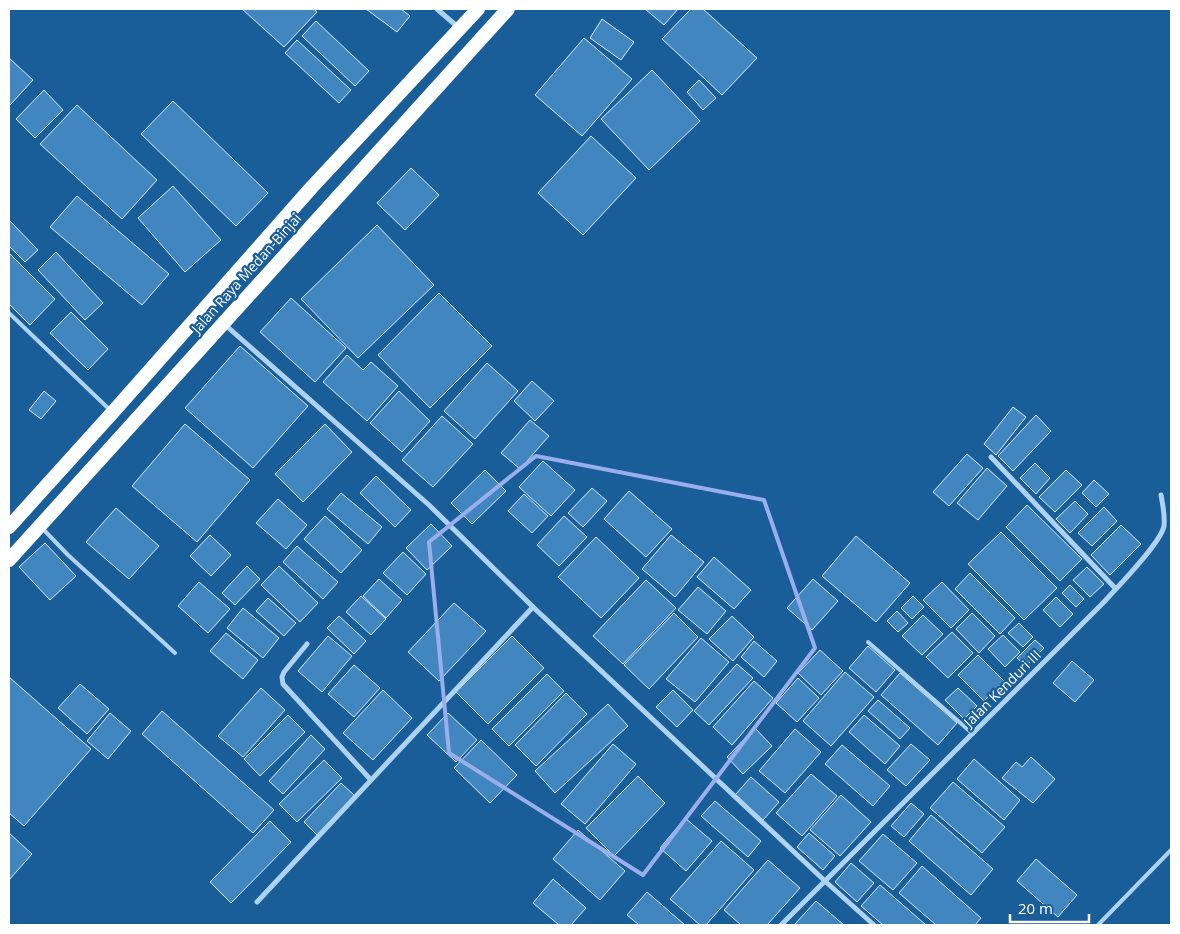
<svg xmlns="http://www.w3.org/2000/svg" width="1180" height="934" viewBox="0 0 1180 934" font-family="'Open Sans',sans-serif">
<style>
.building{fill:#4286c0;stroke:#d6eafc}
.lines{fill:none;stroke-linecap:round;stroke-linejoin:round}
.service{stroke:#aed3f1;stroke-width:4}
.minor{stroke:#aed3f1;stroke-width:5}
.trunk{stroke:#fcfeff;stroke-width:14}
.marked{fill:none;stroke:#99afed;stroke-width:4;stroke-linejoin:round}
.labels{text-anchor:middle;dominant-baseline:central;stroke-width:4.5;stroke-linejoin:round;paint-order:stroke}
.street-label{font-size:14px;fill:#fff;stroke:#195d99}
</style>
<rect width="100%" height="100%" fill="#195d99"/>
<g class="building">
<path d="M242 9H314L317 12 284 47Z"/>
<path d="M366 9H401L410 16 397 32Z"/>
<path d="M645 9H678L664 25Z"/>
<path d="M691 9H703L757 58 722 95 662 39Z"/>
<path d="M602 19 634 42 621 60 590 38Z"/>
<path d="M316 21 369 71 355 86 302 36Z"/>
<path d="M584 38 632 79 582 136 535 95Z"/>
<path d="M297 40 351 90 339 103 285 53Z"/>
<path d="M9 58 33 80 10 105 9 104Z"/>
<path d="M652 70 700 121 649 170 601 119Z"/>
<path d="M699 80 716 98 703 110 687 92Z"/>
<path d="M44 90 63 110 35 138 16 119Z"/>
<path d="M173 101 268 193 236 226 141 134Z"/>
<path d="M77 105 157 180 122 219 40 144Z"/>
<path d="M591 136 636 178 583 235 538 193Z"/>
<path d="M411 168 439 195 405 230 377 203Z"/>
<path d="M173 186 221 240 185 272 138 218Z"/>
<path d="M77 196 169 274 142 305 50 227Z"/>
<path d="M9 220 38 250 25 262 9 246Z"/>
<path d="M377 225 434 285 358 358 301 299Z"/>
<path d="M56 252 103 303 85 320 38 270Z"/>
<path d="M9 253 55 299 30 325 9 304Z"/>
<path d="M439 293 492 346 430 408 378 355Z"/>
<path d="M291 298 346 348 315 382 260 332Z"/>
<path d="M71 312 108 349 88 370 50 333Z"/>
<path d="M240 346 308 406 253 468 185 408Z"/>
<path d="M347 355 363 370 371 362 398 386 367 421 323 382Z"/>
<path d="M487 363 518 391 475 439 444 411Z"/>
<path d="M532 381 554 401 535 421 514 401Z"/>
<path d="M44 391 56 401 41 419 29 410Z"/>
<path d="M399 391 430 421 402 452 370 423Z"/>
<path d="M1013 407 1026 417 996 455 984 444Z"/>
<path d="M1036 415 1051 431 1013 471 998 456Z"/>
<path d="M442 416 473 444 433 487 402 460Z"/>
<path d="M530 420 549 436 520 469 501 453Z"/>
<path d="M185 424 250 480 197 542 132 486Z"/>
<path d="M325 424 352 452 303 502 275 474Z"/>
<path d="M967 454 983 468 949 506 933 492Z"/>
<path d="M543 461 575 490 551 516 519 487Z"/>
<path d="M1035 463 1050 478 1036 494 1020 478Z"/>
<path d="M987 468 1007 486 978 520 957 503Z"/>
<path d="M485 470 506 491 472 524 451 503Z"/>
<path d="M1066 470 1082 485 1055 512 1039 497Z"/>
<path d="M376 476 411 510 395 527 360 493Z"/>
<path d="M1094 480 1109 494 1096 507 1082 493Z"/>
<path d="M592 488 607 501 583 527 568 513Z"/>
<path d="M629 491 672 529 646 557 604 519Z"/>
<path d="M341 493 382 527 368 544 327 509Z"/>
<path d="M524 494 548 516 532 533 508 511Z"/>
<path d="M278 499 307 525 286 549 256 523Z"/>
<path d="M1075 501 1088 514 1070 533 1056 519Z"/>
<path d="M1027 505 1082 559 1060 581 1006 527Z"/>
<path d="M1104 507 1117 521 1092 546 1078 533Z"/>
<path d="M116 508 159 546 129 579 86 542Z"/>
<path d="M325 516 362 550 341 573 304 539Z"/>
<path d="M564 516 587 537 559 566 537 545Z"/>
<path d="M431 524 452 546 427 570 406 548Z"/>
<path d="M1121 525 1141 544 1110 575 1091 555Z"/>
<path d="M1001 532 1057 588 1024 620 968 564Z"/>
<path d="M210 535 231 555 211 576 190 556Z"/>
<path d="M671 535 704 562 675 597 642 569Z"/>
<path d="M856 536 910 583 876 622 822 576Z"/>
<path d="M596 537 639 578 601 618 558 577Z"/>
<path d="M45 543 76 576 50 600 19 567Z"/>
<path d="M297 546 338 582 323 599 283 562Z"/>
<path d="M403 552 426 574 407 595 383 573Z"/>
<path d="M714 557 751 590 734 609 697 577Z"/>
<path d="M247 566 260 579 235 605 222 593Z"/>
<path d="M279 566 318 603 300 622 261 585Z"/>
<path d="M1087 567 1104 584 1090 597 1073 580Z"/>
<path d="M970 573 1015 618 1000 634 955 589Z"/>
<path d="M379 579 402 600 386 618 363 596Z"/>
<path d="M813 579 838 601 812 630 787 608Z"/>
<path d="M646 580 676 608 623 664 593 636Z"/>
<path d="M199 582 230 609 208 633 178 606Z"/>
<path d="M942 582 969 610 951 628 923 600Z"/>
<path d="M1070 585 1084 599 1076 607 1062 593Z"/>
<path d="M698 587 726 611 707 634 678 610Z"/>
<path d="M361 596 386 619 371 635 346 612Z"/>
<path d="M913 596 924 607 912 619 901 608Z"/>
<path d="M1056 597 1073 614 1060 627 1043 610Z"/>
<path d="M268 598 296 623 284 636 256 611Z"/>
<path d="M454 603 486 631 439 681 408 652Z"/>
<path d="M243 608 279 638 263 658 227 628Z"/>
<path d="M897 611 908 623 898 632 887 621Z"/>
<path d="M674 613 698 637 649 689 624 665Z"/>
<path d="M972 613 995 636 979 653 956 629Z"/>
<path d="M923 615 943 634 922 655 902 636Z"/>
<path d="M339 616 366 641 354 654 327 628Z"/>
<path d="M732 616 754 637 733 661 709 639Z"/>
<path d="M1019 623 1033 637 1023 647 1008 633Z"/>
<path d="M952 632 973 653 948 678 926 657Z"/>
<path d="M226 633 258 660 243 679 210 651Z"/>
<path d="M1003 635 1020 652 1005 667 988 649Z"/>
<path d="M328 636 352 656 322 692 298 671Z"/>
<path d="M512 636 544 668 488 724 456 692Z"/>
<path d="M701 638 729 662 695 702 666 679Z"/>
<path d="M1035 640 1044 648 1026 666 1017 658Z"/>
<path d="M754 641 777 661 764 677 741 657Z"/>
<path d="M868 646 895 670 876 692 849 668Z"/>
<path d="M820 650 843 671 821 695 798 673Z"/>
<path d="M978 655 1004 681 984 701 958 675Z"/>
<path d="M1072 661 1094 680 1075 702 1053 683Z"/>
<path d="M737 664 753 678 709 725 694 711Z"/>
<path d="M354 665 380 688 354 717 328 694Z"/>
<path d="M845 672 874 697 831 746 803 721Z"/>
<path d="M900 673 957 723 938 745 881 695Z"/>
<path d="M547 674 564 691 509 746 492 729Z"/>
<path d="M9 677 91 749 24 826 9 813Z"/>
<path d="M798 678 819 698 797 722 776 703Z"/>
<path d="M754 681 773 698 732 745 713 727Z"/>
<path d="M80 684 109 709 87 734 58 708Z"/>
<path d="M261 688 285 710 243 757 218 736Z"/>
<path d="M958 688 977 706 964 719 945 700Z"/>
<path d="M383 690 412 718 373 760 343 733Z"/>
<path d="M673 690 693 710 677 727 656 707Z"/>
<path d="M566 693 587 714 536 766 515 745Z"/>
<path d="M878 700 910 728 900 739 868 711Z"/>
<path d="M608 704 628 726 555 793 535 771Z"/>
<path d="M162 711 274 810 253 833 142 734Z"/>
<path d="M110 713 131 731 108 759 87 741Z"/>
<path d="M448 713 477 740 456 762 427 735Z"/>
<path d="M288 715 305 732 260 776 244 759Z"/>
<path d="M864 715 900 746 885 764 849 732Z"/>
<path d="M755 728 772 746 743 774 727 757Z"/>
<path d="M795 729 821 752 785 793 759 771Z"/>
<path d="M311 735 325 749 283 794 269 781Z"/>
<path d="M481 740 517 775 490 803 454 768Z"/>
<path d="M613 744 636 764 585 824 561 804Z"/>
<path d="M911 744 930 760 906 786 887 770Z"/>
<path d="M842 745 890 786 873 806 825 764Z"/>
<path d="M1031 757 1055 779 1033 803 1002 778 1016 762 1022 767Z"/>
<path d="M974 759 1020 800 1004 820 957 779Z"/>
<path d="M324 760 342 778 297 822 279 804Z"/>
<path d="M811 774 837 796 802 836 776 813Z"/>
<path d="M638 776 665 803 614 856 586 828Z"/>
<path d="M751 777 779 802 763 820 735 795Z"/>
<path d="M953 782 1005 827 982 853 930 808Z"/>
<path d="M341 783 355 796 317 835 304 822Z"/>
<path d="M841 795 871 822 840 856 810 830Z"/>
<path d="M715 801 761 841 748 857 701 816Z"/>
<path d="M911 803 924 814 904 837 891 826Z"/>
<path d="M931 815 993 869 971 895 909 841Z"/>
<path d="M685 818 712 841 686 871 660 848Z"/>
<path d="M270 821 291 842 231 903 210 882Z"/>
<path d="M578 830 625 871 600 900 553 859Z"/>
<path d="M9 833 32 854 9 880Z"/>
<path d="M809 833 835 856 823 870 797 847Z"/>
<path d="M883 834 917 863 893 890 859 861Z"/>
<path d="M721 841 754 870 706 925H700L670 899Z"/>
<path d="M1036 859 1077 895 1058 917 1017 881Z"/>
<path d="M768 860 800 888 767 925H741L724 910Z"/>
<path d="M851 863 874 883 857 902 835 882Z"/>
<path d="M922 866 981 918 975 925H936L899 893Z"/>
<path d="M553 879 586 908 571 925H559L533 903Z"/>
<path d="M880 885 926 925H883L861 906Z"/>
<path d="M647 892 685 925H639L627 915Z"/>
<path d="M816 901 844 925H794Z"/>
</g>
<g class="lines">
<g class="service">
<path d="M9 313 110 410"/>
<path d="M42 528 68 555 175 653"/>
<path d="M868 642 973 734"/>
<path d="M1098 925 1171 850"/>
</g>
<g class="minor">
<path d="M437 9 459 28"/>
<path d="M223 323 429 505 533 607 826 882 874 925"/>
<path d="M991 457 1115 588"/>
<path d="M307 644 284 672 282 677 283 684 371 780"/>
<path d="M257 902 533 607"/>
<path d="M781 925 1101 605C1115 590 1161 543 1164 526 1165 516 1163 505 1161 495"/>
</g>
<g class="trunk">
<path d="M9 527 113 412 312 187 478 9"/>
<path d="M9 560 508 9"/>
</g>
</g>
<path class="marked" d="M536 456 764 500 815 648 643 875 449 753 429 542Z"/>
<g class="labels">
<g class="street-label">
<text transform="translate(246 273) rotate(-48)">Jalan Raya Medan-Binjai</text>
<text transform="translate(1002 688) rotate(-45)">Jalan Kenduri III</text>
</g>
</g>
<rect width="1180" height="934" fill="none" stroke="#ffffff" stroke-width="20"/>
<path d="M1010 914v8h79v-8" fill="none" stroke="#ffffff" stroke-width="2.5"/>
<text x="1018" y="914" font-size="15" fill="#ffffff" stroke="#195d99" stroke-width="4" paint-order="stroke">20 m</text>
</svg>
